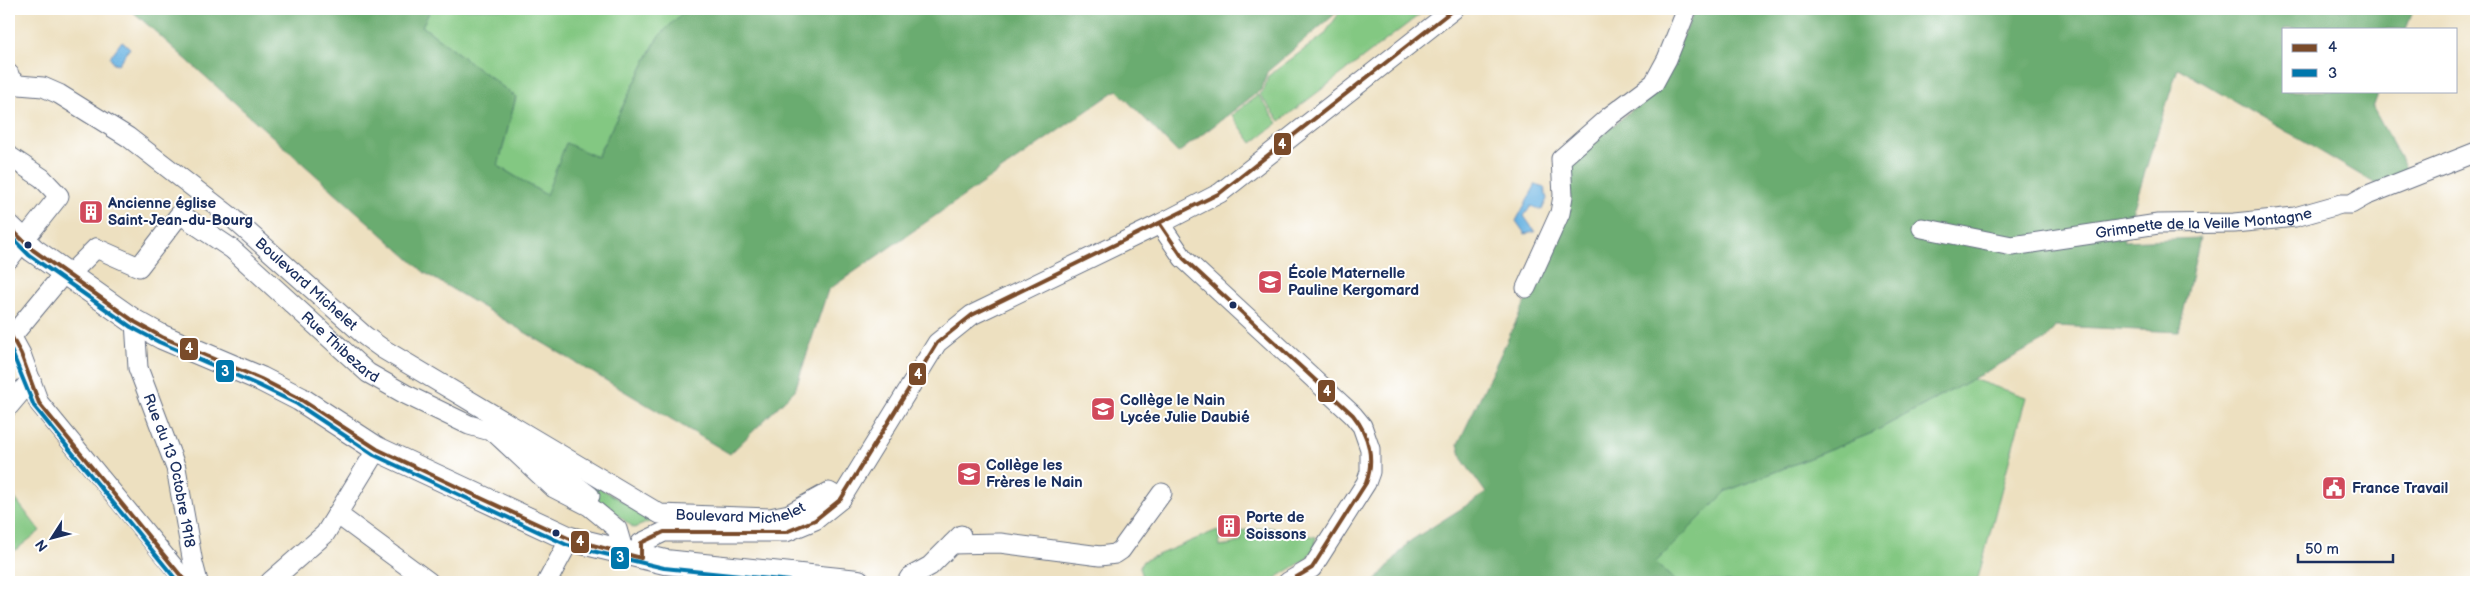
<svg xmlns="http://www.w3.org/2000/svg" width="2485" height="591" viewBox="0 0 2485 591" font-family="'Balsamiq Sans',sans-serif">
<style>
.green{fill:#83c882;stroke:#4f7c70}
.forest{fill:#6aac70;stroke:#426e67}
.water{fill:#6ab4e2;stroke:#4272a0}
.lines{fill:none;stroke-linecap:round;stroke-linejoin:round}
.minor-casing{stroke:#646d80;stroke-width:21}
.major-casing{stroke:#646d80;stroke-width:26}
.minor{stroke:#fff;stroke-width:19}
.major{stroke:#fff;stroke-width:24}
.bus-1-casing{stroke:#fff;stroke-width:8}
.bus-2-casing{stroke:#fff;stroke-width:8}
.bus-1{stroke:#7a4b2a;stroke-width:4}
.bus-2{stroke:#0077ac;stroke-width:4}
.bus-dot{fill:#1b2f5e;stroke:#fff;stroke-width:2}
.labels{text-anchor:middle;dominant-baseline:central;stroke-width:4;stroke-linejoin:round;paint-order:stroke}
.poi-label{font-size:15px;font-weight:bold;fill:#1b2f5e;stroke:#fff;text-anchor:start}
.street-label{font-size:15px;fill:#1b2f5e;stroke:#fff}
.line-badge{stroke:#fff;stroke-width:2}
.badge-label{font-size:14px;text-anchor:middle;font-weight:bold;fill:#fff}
</style>
<rect width="100%" height="100%" fill="#fff"/>
<filter id="ink" filterUnits="userSpaceOnUse"><feTurbulence type="fractalNoise" baseFrequency=".02" numOctaves="2"/><feDisplacementMap in="SourceGraphic" scale="10" xChannelSelector="R" yChannelSelector="G"/><feConvolveMatrix kernelMatrix="1 2 1 2 8 2 1 2 1" color-interpolation-filters="sRGB"/></filter>
<filter id="wash" filterUnits="userSpaceOnUse"><feTurbulence type="fractalNoise" baseFrequency=".0096" numOctaves="4" result="noise"/><feDisplacementMap in="SourceGraphic" scale="20" xChannelSelector="R" yChannelSelector="G"/><feGaussianBlur stdDeviation="1.12" result="paint"/><feColorMatrix in="noise" values="0 0 0 0 0 0 0 0 0 0 0 0 0 0 0 0 0 1.4 0 .05"/><feComposite in="paint" operator="in"/></filter>
<g filter="url(#wash)">
<rect width="100%" height="100%" fill="#ede0c0"/>
<g class="green">
<path d="M431 9H686L658 37 597 157 546 195 498 166 516 97 422 26Z"/>
<path d="M1342 9H1427L1280 121 1259 94 1264 90 1268 76 1324 35Z"/>
<path d="M1258 95 1278 123 1252 143 1232 115Z"/>
<path d="M1972 379 2026 397 1977 582H1677L1655 563 1727 491 1872 433Z"/>
<path d="M534 449 654 520 634 528Z"/>
<path d="M14 497 40 531 9 555V499Z"/>
<path d="M1267 527 1316 537 1315 548 1305 560 1269 582H1144L1139 568 1143 561 1215 531 1218 530 1220 547 1241 542 1239 531Z"/>
</g>
<g class="forest">
<path d="M130 9H431L422 26 516 97 498 166 546 195 566 143 597 157 658 37 686 9H1341L1267 72 1262 89 1178 153 1117 90 828 290 795 390 730 454 425 273Z"/>
<path d="M1696 9H1770L1788 15 1790 9H2414L2406 29H2284V91H2379L2373 108 2408 172 2376 184 2178 68 2123 241 2200 238 2179 332 2056 326 2045 340 1872 433 1727 491 1655 563 1677 582H1374L1410 541 1486 493 1462 459 1458 444 1570 208 1571 161 1659 87Z"/>
</g>
<g class="water">
<path d="M122 41 130 48 118 64 113 63 110 57Z"/>
<path d="M1536 184 1544 187 1547 199 1542 210 1531 206 1524 216 1535 232 1525 234 1516 221Z"/>
</g>
</g>
<g filter="url(#ink)">
<g class="lines">
<defs>
<g id="minor">
<path id="s1" d="M9 74 10 79 19 85 43 87 59 94 128 137 230 216 365 336 383 349 660 514 770 518 789 514 829 492 841 499"/>
<path d="M9 156 42 178 59 196 9 259"/>
<path d="M1160 224 1183 258 1353 415 1362 426 1370 449V472L1366 483 1312 568 1288 582"/>
<path id="s2" d="M1922 228 2012 246 2158 224 2234 223 2295 217 2341 204H2351L2365 196 2476 152"/>
<path id="s3" d="M69 275 96 248 139 267 180 214 232 249 368 373 405 394 469 425 494 432 554 488 589 506 617 529 624 553"/>
<path d="M1526 288 1560 213 1563 196 1561 159 1610 116 1654 83 1667 59 1687 9"/>
<path id="s4" d="M135 322 138 368 176 468 193 563 198 582"/>
<path d="M9 332 21 354 39 403 186 582"/>
<path d="M12 336 65 272"/>
<path d="M9 406 31 380"/>
<path d="M523 440 535 454 590 496"/>
<path d="M337 514 429 582"/>
<path d="M952 544 1000 543 1100 556 1115 554 1121 550 1162 493"/>
<path d="M641 558V543L664 532H786L815 520 841 499 937 343 972 315 1160 224 1220 193 1454 9"/>
<path d="M270 582 325 534 377 449"/>
<path d="M547 582 570 539"/>
<path d="M907 582 910 577 930 566 961 535"/>
</g>
<path id="major" d="M9 227 33 250 135 322 162 337 261 379 300 399 377 449 570 539 665 562 858 582"/>
</defs>
<use href="#minor" class="minor-casing"/>
<use href="#major" class="major-casing"/>
<use href="#minor" class="minor"/>
<use href="#major" class="major"/>
<defs>
<g id="bus-1">
<path d="M1160 224 1183 258 1353 415C1369 435 1375 459 1366 483L1312 568 1288 582"/>
<path d="M9 227 33 250 135 322 162 337 261 379 300 399 377 449 483 499 570 539 641 558V543L664 532H786L815 520 841 499 937 343 972 315 1220 193 1454 9"/>
<path d="M9 332 21 354 39 403 186 582"/>
</g>
<g id="bus-2">
<path d="M9 235 29 255 131 327 159 342 258 385 297 404 374 455 567 545 664 568 800 582"/>
<path d="M9 345 34 406 178 582"/>
</g>
</defs>
<use href="#bus-1" class="bus-1-casing"/>
<use href="#bus-2" class="bus-2-casing"/>
<use href="#bus-1" class="bus-1"/>
<use href="#bus-2" class="bus-2"/>
</g>
</g>
<defs>
<symbol id="building-square" viewBox="-11 -11 22 22"><rect x="-9" y="-9" width="18" height="18" rx="4" fill="#d1495b" stroke="#fff"/><path d="M-4-6H4V6H1V3H-1V6H-4ZM-2.5-4.3h1.7v1.8h-1.7ZM.8-4.3h1.7v1.8H.8ZM-2.5-1h1.7V.8h-1.7ZM.8-1h1.7V.8H.8Z" fill="#fff"/></symbol>
<symbol id="school-square" viewBox="-11 -11 22 22"><rect x="-9" y="-9" width="18" height="18" rx="4" fill="#d1495b" stroke="#fff"/><path d="M0-5L7-2L0 1L-7-2ZM-4 1L0 2.5L4 1V4Q0 6-4 4Z" fill="#fff"/></symbol>
<symbol id="civic-square" viewBox="-11 -11 22 22"><rect x="-9" y="-9" width="18" height="18" rx="4" fill="#d1495b" stroke="#fff"/><path d="M-.6-6.5H3V-4.5H.6V-3L4-1V1h2V6H-6V1h2V-1L-.6-3ZM-1.2 2.5V6h2.4V2.5Z" fill="#fff"/></symbol>
</defs>
<g fill-rule="evenodd">
<use href="#building-square" x="77" y="198" width="28" height="28"/>
<use href="#school-square" x="1256" y="268" width="28" height="28"/>
<use href="#school-square" x="1089" y="395" width="28" height="28"/>
<use href="#school-square" x="955" y="460" width="28" height="28"/>
<use href="#civic-square" x="2320" y="474" width="28" height="28"/>
<use href="#building-square" x="1215" y="512" width="28" height="28"/>
</g>
<g class="bus-dot">
<circle cx="28" cy="245" r="4.5"/>
<circle cx="1233" cy="305" r="4.5"/>
<circle cx="556" cy="533" r="4.5"/>
</g>
<g class="labels">
<g class="poi-label">
<text x="108" y="203">Ancienne église<tspan x="108" dy="17">Saint-Jean-du-Bourg</tspan></text>
<text x="1288" y="273">École Maternelle<tspan x="1288" dy="17">Pauline Kergomard</tspan></text>
<text x="1120" y="400">Collège le Nain<tspan x="1120" dy="17">Lycée Julie Daubié</tspan></text>
<text x="986" y="465">Collège les<tspan x="986" dy="17">Frères le Nain</tspan></text>
<text x="2352" y="488">France Travail</text>
<text x="1246" y="517">Porte de<tspan x="1246" dy="17">Soissons</tspan></text>
</g>
<g class="street-label">
<text stroke="none"><textPath href="#s2" startOffset="285">Grimpette de la Veille Montagne</textPath></text>
<text stroke="none"><textPath href="#s1" startOffset="370">Boulevard Michelet</textPath></text>
<text stroke="none"><textPath href="#s3" startOffset="361">Rue Thibezard</textPath></text>
<text stroke="none"><textPath href="#s4" startOffset="154">Rue du 13 Octobre 1918</textPath></text>
<text stroke="none"><textPath href="#s1" startOffset="874">Boulevard Michelet</textPath></text>
</g>
</g>
<g class="line-badge">
<rect x="1273" y="132" width="19" height="24" rx="5" fill="#7a4b2a"/>
<rect x="179" y="337" width="20" height="24" rx="5" fill="#7a4b2a"/>
<rect x="215" y="359" width="20" height="24" rx="5" fill="#0077ac"/>
<rect x="908" y="362" width="19" height="24" rx="5" fill="#7a4b2a"/>
<rect x="1317" y="379" width="19" height="24" rx="5" fill="#7a4b2a"/>
<rect x="570" y="530" width="20" height="24" rx="5" fill="#7a4b2a"/>
<rect x="610" y="546" width="20" height="24" rx="5" fill="#0077ac"/>
</g>
<g class="badge-label">
<text x="1282" y="149">4</text>
<text x="189" y="353">4</text>
<text x="225" y="376">3</text>
<text x="918" y="379">4</text>
<text x="1327" y="396">4</text>
<text x="580" y="546">4</text>
<text x="620" y="562">3</text>
</g>
<rect width="2485" height="591" fill="none" stroke="#fff" stroke-width="30"/>
<rect x="2282" y="28" width="175" height="65" fill="#ffffff" stroke="#a4acbf"/>
<rect x="2292" y="44" width="25" height="8" fill="#7a4b2a" stroke="#a4acbf"/>
<text x="2328" y="52" font-size="15" fill="#1b2f5e">4</text>
<rect x="2292" y="69" width="25" height="8" fill="#0077ac" stroke="#a4acbf"/>
<text x="2328" y="78" font-size="15" fill="#1b2f5e">3</text>
<g transform="translate(52 538) rotate(234)" stroke="#ffffff" stroke-width="4" paint-order="stroke">
<path d="M0-4L9 19L0 12L-9 19Z" fill="#1b2f5e"/>
<text y="-8" font-size="14" font-weight="bold" text-anchor="middle" fill="#1b2f5e">N</text>
</g>
<path d="M2298 554v8h95v-8" fill="none" stroke="#1b2f5e" stroke-width="2.5"/>
<text x="2305" y="554" font-size="15" fill="#1b2f5e" stroke="#ffffff" stroke-width="4" paint-order="stroke">50 m</text>
</svg>
